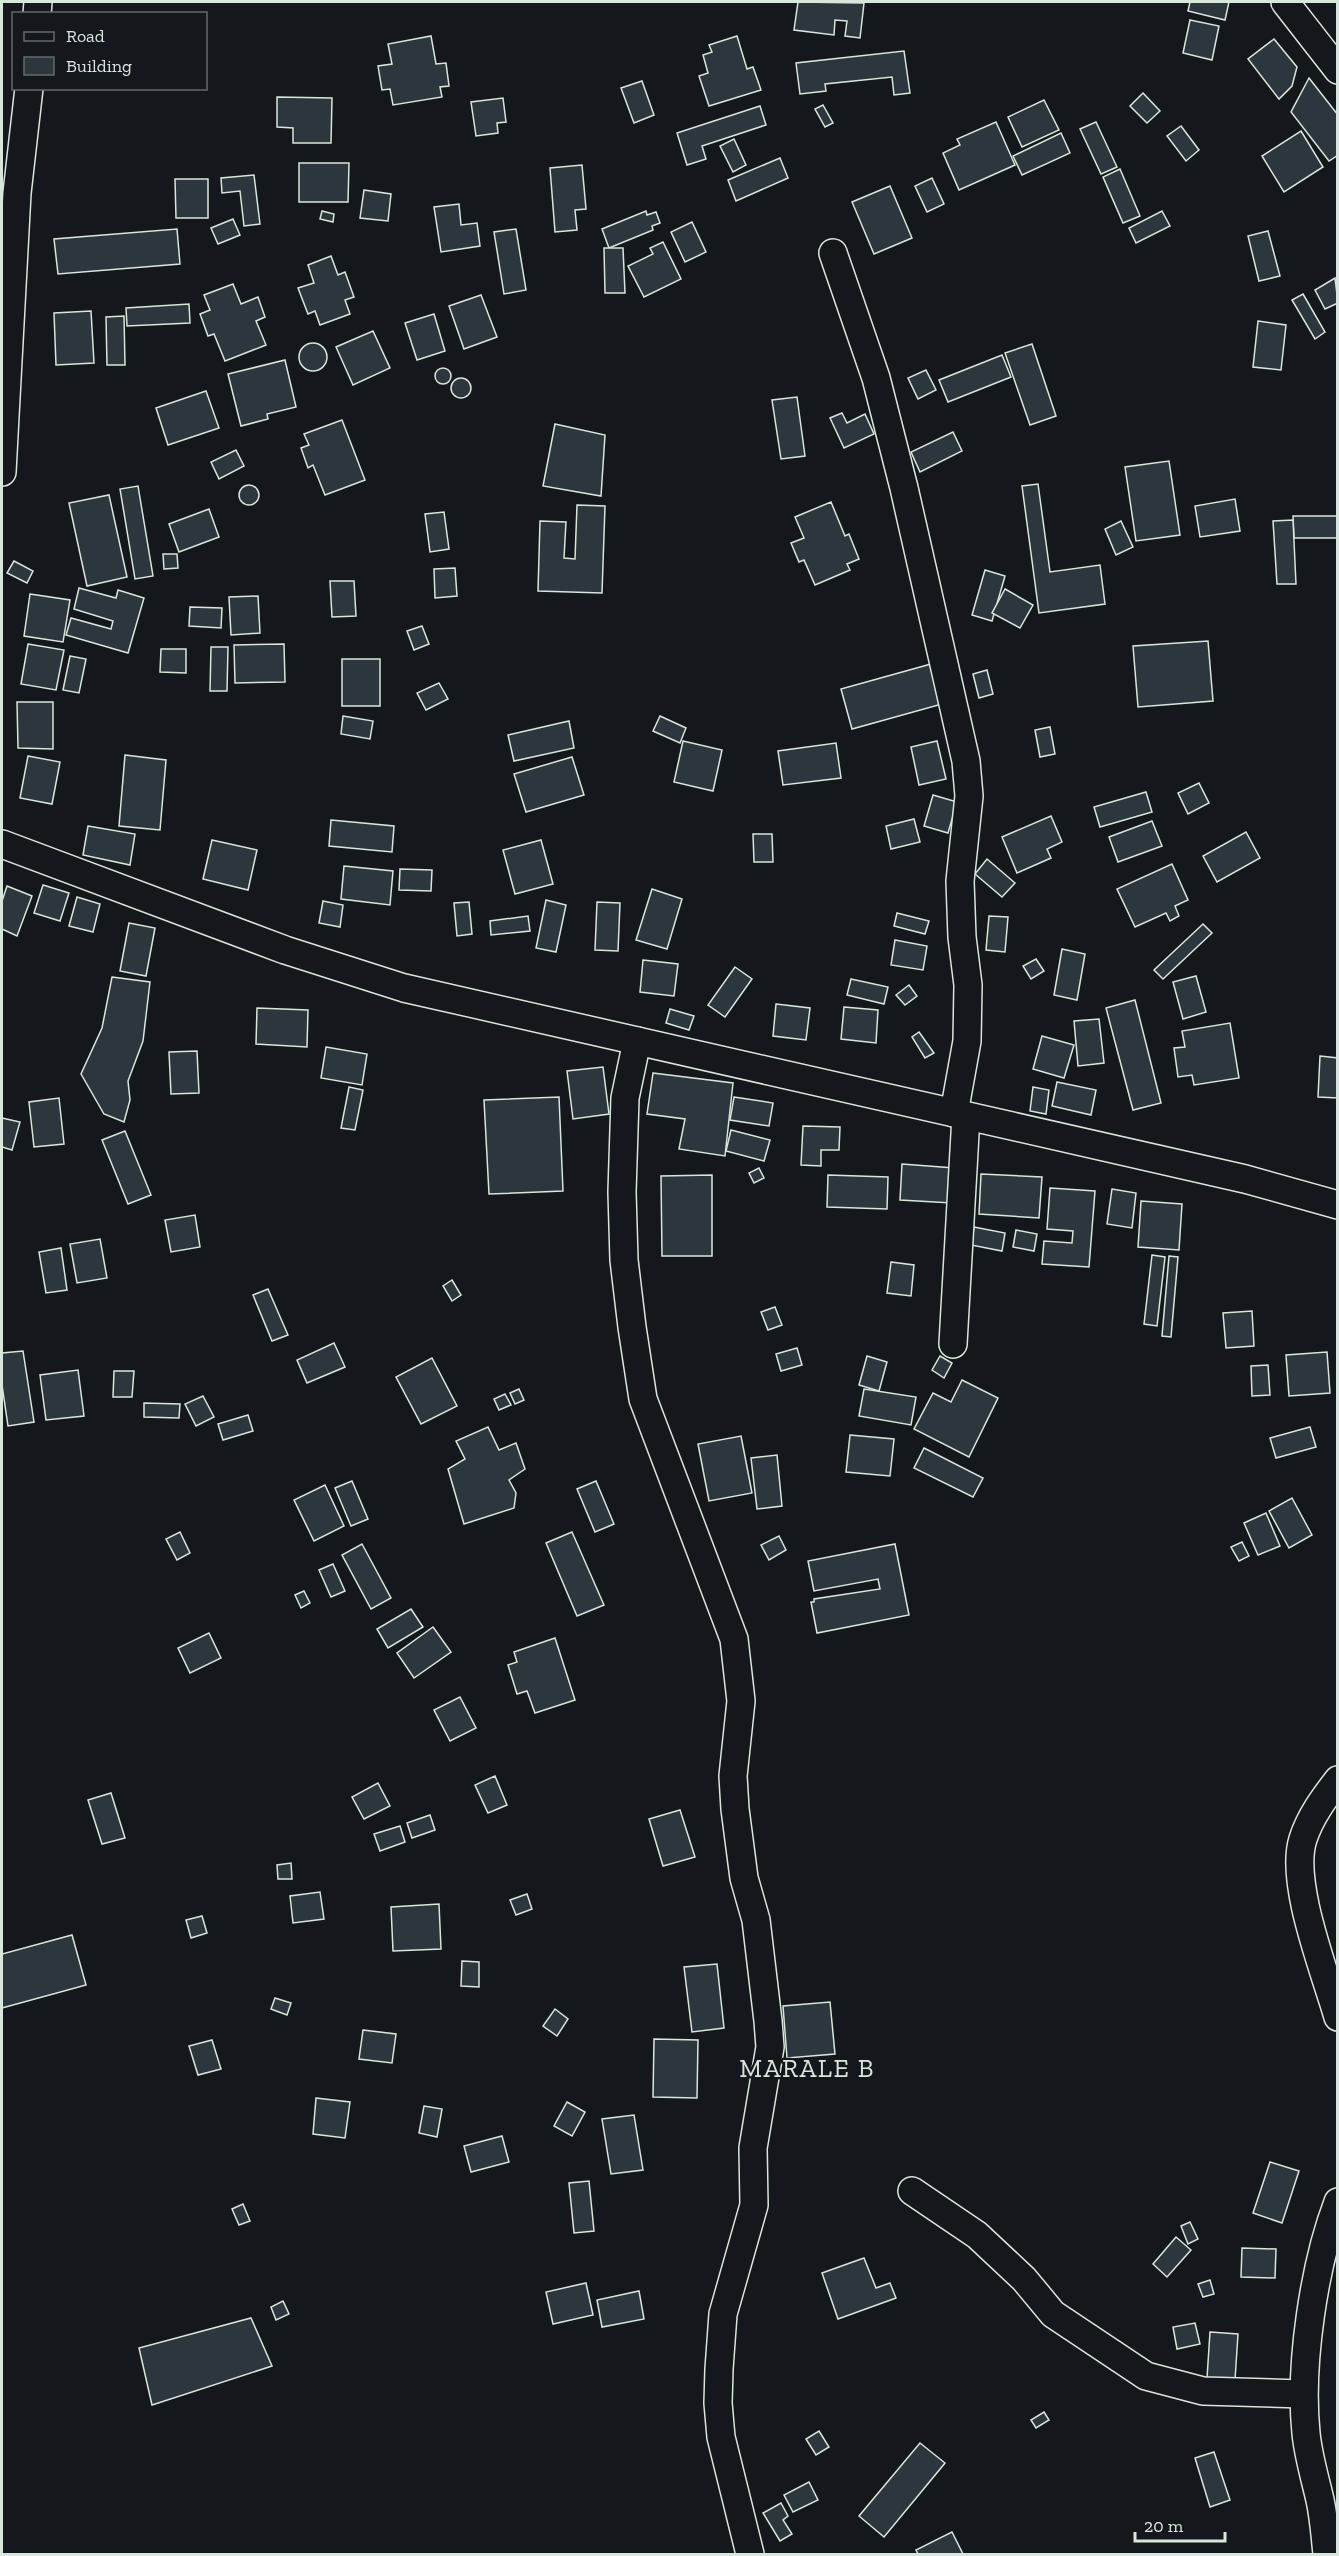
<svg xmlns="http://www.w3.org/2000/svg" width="1339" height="2556" viewBox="0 0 1339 2556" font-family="'Zilla Slab',serif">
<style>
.building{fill:#2c363c;stroke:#d8e6dc;stroke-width:1.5}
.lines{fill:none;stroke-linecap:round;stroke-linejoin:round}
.minor-casing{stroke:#d8e6dc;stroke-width:30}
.minor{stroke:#14181c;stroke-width:27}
.labels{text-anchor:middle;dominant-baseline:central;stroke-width:4.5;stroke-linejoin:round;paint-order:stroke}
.quarter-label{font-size:26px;letter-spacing:1.5px;fill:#d8e6dc;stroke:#14181c}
</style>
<rect width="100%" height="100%" fill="#14181c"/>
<g class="building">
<path d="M798 2 864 3 860 38 845 36 847 21 835 20 834 35 794 30Z"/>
<path d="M1190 2H1229L1225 20 1188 11Z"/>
<path d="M1190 20 1219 26 1212 60 1183 53Z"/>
<path d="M431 36 436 64 446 63 449 86 440 87 442 97 393 105 390 89 382 90 378 66 392 64 388 44Z"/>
<path d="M737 36 747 69 753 67 761 90 709 106 699 76 708 73 703 55 712 52 709 45Z"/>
<path d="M1274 39 1297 67 1292 86 1279 99 1248 59Z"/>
<path d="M904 51 910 93 894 95 892 77 825 84 826 91 800 94 796 63Z"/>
<path d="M1309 78 1338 115V155L1329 161 1291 112Z"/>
<path d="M642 81 654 115 634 123 621 88Z"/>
<path d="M1143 93 1160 111 1147 123 1130 106Z"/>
<path d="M277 97 332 98 331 143H293V128L277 127Z"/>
<path d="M503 98 506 122 497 123 498 133 476 136 471 102Z"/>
<path d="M1044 100 1059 130 1022 147 1008 117Z"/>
<path d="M823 105 833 123 825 127 815 109Z"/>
<path d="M760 106 766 125 702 146 706 159 687 165 677 133Z"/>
<path d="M996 122 1015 165 959 190 943 153 960 145 957 139Z"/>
<path d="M1096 122 1117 167 1101 174 1080 129Z"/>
<path d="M1181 126 1199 150 1186 161 1167 136Z"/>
<path d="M1301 131 1323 167 1284 192 1262 156Z"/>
<path d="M1061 133 1070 153 1022 175 1013 156Z"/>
<path d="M734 139 746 165 733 172 720 146Z"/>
<path d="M780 158 788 178 736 201 728 180Z"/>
<path d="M299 163H349L348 202H299Z"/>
<path d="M582 165 586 209 575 210 577 230 555 232 550 168Z"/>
<path d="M1120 169 1140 216 1123 223 1103 177Z"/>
<path d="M254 175 260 224 244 226 240 191 222 193 221 178Z"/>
<path d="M932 178 944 204 927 212 915 186Z"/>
<path d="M175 179H208V218H176Z"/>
<path d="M890 186 912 238 874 254 852 202Z"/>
<path d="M364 190 391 194 388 221 360 218Z"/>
<path d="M459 204 461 225 477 223 480 246 441 252 434 207Z"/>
<path d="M322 211 334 214 333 222 320 219Z"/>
<path d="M646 211 647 215 656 212 660 223 652 226 653 230 609 248 602 229Z"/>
<path d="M1162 211 1170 226 1136 243 1129 228Z"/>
<path d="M233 219 240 235 218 244 211 228Z"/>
<path d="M692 222 706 252 685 262 671 232Z"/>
<path d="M177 229 180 264 58 274 54 239Z"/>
<path d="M516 229 526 290 504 294 494 232Z"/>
<path d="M1268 231 1280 276 1259 281 1248 236Z"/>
<path d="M663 242 681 279 644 297 628 266 653 254 650 248Z"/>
<path d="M604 248H623L625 293H605Z"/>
<path d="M331 256 338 275 345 272 354 297 345 300 350 314 320 325 315 311 308 314 298 288 314 283 308 265Z"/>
<path d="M1335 278 1338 303 1325 309 1315 290Z"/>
<path d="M233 284 241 304 258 297 265 317 256 321 266 345 225 361 214 334 208 336 200 314 210 310 204 295Z"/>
<path d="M1303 294 1325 332 1315 339 1292 300Z"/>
<path d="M481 295 497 337 464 349 449 306Z"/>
<path d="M189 304 190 323 127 326 126 308Z"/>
<path d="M91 311 94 363 56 365 54 313Z"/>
<path d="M434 314 445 351 417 360 405 323Z"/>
<path d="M124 316 125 365H107L106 317Z"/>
<path d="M1258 321 1286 325 1281 370 1253 367Z"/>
<path d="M373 331 390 368 353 385 336 347Z"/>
<circle cx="313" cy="357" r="14"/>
<path d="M1032 344 1056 416 1030 425 1005 353Z"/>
<path d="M1002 355 1011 377 948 402 939 380Z"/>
<path d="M285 360 296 407 267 414 268 419 241 426 228 374Z"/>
<circle cx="443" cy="376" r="8"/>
<path d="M926 370 936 390 918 399 908 378Z"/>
<circle cx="461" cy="388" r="10"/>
<path d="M206 391 219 428 168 445 156 408Z"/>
<path d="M797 397 805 456 781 459 772 400Z"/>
<path d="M842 413 847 423 865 414 874 434 844 448 830 418Z"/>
<path d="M342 420 365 480 325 495 313 465 308 468 301 448 309 445 304 434Z"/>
<path d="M555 424 605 435 601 496 543 486Z"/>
<path d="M953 432 962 451 920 472 911 452Z"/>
<path d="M236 450 244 466 219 479 211 462Z"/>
<path d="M1169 461 1180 535 1136 541 1125 467Z"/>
<path d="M1038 484 1050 572 1100 565 1105 604 1039 613 1022 486Z"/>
<circle cx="249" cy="495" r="10"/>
<path d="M138 486 153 576 135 579 120 489Z"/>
<path d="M109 495 127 577 87 586 69 503Z"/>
<path d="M1235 499 1240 531 1200 537 1195 506Z"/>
<path d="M831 502 845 536 849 534 859 559 847 564 850 570 815 585 804 560 799 562 791 543 804 538 795 517Z"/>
<path d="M577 505 605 506 602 593 538 591 540 521 566 522 564 558 575 559Z"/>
<path d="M209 509 219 537 179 552 169 524Z"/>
<path d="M444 512 449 549 430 552 425 514Z"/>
<path d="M1293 516H1338V538H1294Z"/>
<path d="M1293 520 1296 584H1277L1273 521Z"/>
<path d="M1121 521 1133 547 1116 555 1105 529Z"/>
<path d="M163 554H177L178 568 164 569Z"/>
<path d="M14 561 33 571 27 583 7 573Z"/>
<path d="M455 568 457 596 435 598 434 569Z"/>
<path d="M985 570 1005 576 992 621 972 615Z"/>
<path d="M330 581H354L356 616 332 617Z"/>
<path d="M79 588 116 598 118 590 144 598 128 653 66 635 71 618 111 629 113 621 74 609Z"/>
<path d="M1005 589 1033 605 1020 628 992 613Z"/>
<path d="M30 594 70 600 63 642 24 636Z"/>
<path d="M258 596 260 633 231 635 229 597Z"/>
<path d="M190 607 222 608 221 628 189 626Z"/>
<path d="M422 626 429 644 414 650 407 631Z"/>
<path d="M1208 641 1213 701 1138 707 1133 646Z"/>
<path d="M28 644 64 650 56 690 21 684Z"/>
<path d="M284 644 285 682 235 683 234 645Z"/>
<path d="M211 647H228L227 691H210Z"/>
<path d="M161 649H186V673L160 672Z"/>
<path d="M70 656 86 659 79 693 63 690Z"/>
<rect x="342" y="659" width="38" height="47"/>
<path d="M931 664 942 704 852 729 841 689Z"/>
<path d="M987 670 993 694 979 698 973 674Z"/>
<path d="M439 683 448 699 426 710 417 693Z"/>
<path d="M17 702H53V749L18 748Z"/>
<path d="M343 716 373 721 370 739 341 734Z"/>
<path d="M660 716 686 728 680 743 653 731Z"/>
<path d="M569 721 574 748 514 761 508 735Z"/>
<path d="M1050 727 1055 754 1040 757 1035 730Z"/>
<path d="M683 741 722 750 713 791 674 782Z"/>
<path d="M937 741 946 779 919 785 911 747Z"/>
<path d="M836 743 841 778 783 785 778 751Z"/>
<path d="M125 755 166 760 160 830 119 826Z"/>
<path d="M28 756 60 762 52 804 20 798Z"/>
<path d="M572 757 584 795 526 812 514 774Z"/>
<path d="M1199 783 1209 803 1188 814 1178 793Z"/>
<path d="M1146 792 1152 812 1100 827 1094 807Z"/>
<path d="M933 795 957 802 948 833 924 826Z"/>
<path d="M1051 816 1062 842 1047 849 1051 858 1017 873 1002 837Z"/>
<path d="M914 819 920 842 891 849 886 826Z"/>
<path d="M331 820 394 826 392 852 329 846Z"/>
<path d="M1152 821 1162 846 1118 862 1109 837Z"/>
<path d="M88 826 135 834 130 865 83 855Z"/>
<path d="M1246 832 1260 858 1217 882 1203 856Z"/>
<path d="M753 834H772L773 862H754Z"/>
<path d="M212 840 257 850 248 890 203 879Z"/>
<path d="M541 840 553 884 515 894 503 850Z"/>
<path d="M987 859 1015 883 1002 897 975 874Z"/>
<path d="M1172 864 1188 900 1175 906 1179 916 1170 921 1166 913 1135 927 1117 889Z"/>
<path d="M344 866 393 871 390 905 341 899Z"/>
<path d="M400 869 432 870 431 891 399 890Z"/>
<path d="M43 885 69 893 60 921 34 913Z"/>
<path d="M7 886 32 896 17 936 2 929V901Z"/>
<path d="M652 889 682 899 667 949 636 940Z"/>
<path d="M77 897 100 904 93 932 69 926Z"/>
<path d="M546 900 566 905 556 952 536 948Z"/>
<path d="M323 901 343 905 340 927 319 923Z"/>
<path d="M469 902 472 934 457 936 454 903Z"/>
<path d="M597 902 620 903 618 951 595 950Z"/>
<path d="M897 913 929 921 925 934 894 926Z"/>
<path d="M528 916 530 931 491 935 490 921Z"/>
<path d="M989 916 1008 917 1005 952 986 950Z"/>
<path d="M129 923 155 928 146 976 120 971Z"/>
<path d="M1203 924 1212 933 1163 979 1154 970Z"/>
<path d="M895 940 927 946 923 970 891 965Z"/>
<path d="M1062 949 1085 954 1077 1000 1054 995Z"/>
<path d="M1036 959 1044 971 1031 979 1023 966Z"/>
<path d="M643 960 678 964 674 996 640 992Z"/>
<path d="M735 967 752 979 725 1017 708 1005Z"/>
<path d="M1196 976 1206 1012 1183 1019 1173 982Z"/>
<path d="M112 977 150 982 143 1041 128 1081 130 1100 124 1122 104 1114 81 1074 102 1028Z"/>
<path d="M851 979 888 987 884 1004 847 995Z"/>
<path d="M909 985 917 996 905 1005 896 995Z"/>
<path d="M1135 1000 1161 1103 1133 1110 1106 1008Z"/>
<path d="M776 1004 810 1008 806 1040 773 1036Z"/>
<path d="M844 1007 878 1010 876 1043 841 1039Z"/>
<path d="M257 1008 308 1010 307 1047 256 1044Z"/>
<path d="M670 1009 694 1016 689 1030 666 1023Z"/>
<path d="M1099 1019 1104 1063 1078 1066 1074 1021Z"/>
<path d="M1230 1023 1239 1078 1194 1085 1192 1075 1178 1077 1174 1048 1185 1047 1182 1031Z"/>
<path d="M919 1032 934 1053 925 1058 912 1037Z"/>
<path d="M1042 1036 1074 1045 1064 1078 1033 1069Z"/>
<path d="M326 1047 367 1054 362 1085 321 1078Z"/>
<path d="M197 1051 199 1093 171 1094 169 1052Z"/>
<path d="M1320 1056 1338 1058V1098L1318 1097Z"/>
<path d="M603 1067 609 1114 573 1119 567 1071Z"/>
<path d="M653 1073 733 1083 725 1156 679 1149 685 1119 647 1114Z"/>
<path d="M1057 1082 1096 1090 1091 1115 1052 1106Z"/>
<path d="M349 1087 363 1090 355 1130 341 1128Z"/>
<path d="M1033 1087 1049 1090 1046 1114 1030 1111Z"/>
<path d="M559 1097 563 1191 489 1194 484 1100Z"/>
<path d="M734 1097 773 1103 769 1126 730 1120Z"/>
<path d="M59 1098 64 1144 34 1147 29 1102Z"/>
<path d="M2 1118 20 1122 12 1150 2 1147Z"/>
<path d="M803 1126 840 1127 839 1150H821V1166L801 1165Z"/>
<path d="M731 1130 770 1140 764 1161 726 1151Z"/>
<path d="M125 1131 151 1195 128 1204 102 1140Z"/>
<path d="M902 1164 954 1168 952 1203 900 1200Z"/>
<path d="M759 1168 764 1178 754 1183 749 1173Z"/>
<path d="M981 1174 1042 1177 1039 1218 979 1214Z"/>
<path d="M712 1175V1256H662L661 1176Z"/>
<path d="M828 1175 888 1177 887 1209 827 1207Z"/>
<path d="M1050 1188 1095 1191 1089 1267 1042 1264 1044 1241 1072 1243 1073 1231 1047 1229Z"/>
<path d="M1112 1189 1136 1193 1132 1228 1107 1224Z"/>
<path d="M1141 1201 1182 1204 1179 1250 1138 1247Z"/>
<path d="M195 1215 200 1247 171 1252 165 1220Z"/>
<path d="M974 1227 1005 1233 1002 1251 971 1245Z"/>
<path d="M1016 1230 1037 1234 1034 1251 1013 1247Z"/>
<path d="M100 1239 107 1278 77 1283 70 1244Z"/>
<path d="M61 1248 67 1290 46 1293 39 1252Z"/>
<path d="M1152 1255 1165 1257 1157 1326 1144 1324Z"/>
<path d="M1169 1256 1178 1257 1171 1337 1162 1336Z"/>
<path d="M891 1262 914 1265 911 1296 887 1293Z"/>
<path d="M452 1280 461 1295 452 1301 443 1286Z"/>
<path d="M268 1289 288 1335 272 1341 253 1295Z"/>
<path d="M775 1307 782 1325 768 1330 761 1312Z"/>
<path d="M1252 1311 1254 1346 1226 1348 1223 1313Z"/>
<path d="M334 1343 345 1367 307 1383 297 1360Z"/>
<path d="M797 1348 802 1365 781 1371 776 1354Z"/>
<path d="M23 1351 34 1422 8 1426 2 1385V1353Z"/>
<path d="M1327 1352 1330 1393 1289 1396 1286 1355Z"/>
<path d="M867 1356 887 1362 879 1391 859 1385Z"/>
<path d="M940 1356 952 1363 944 1378 932 1370Z"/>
<path d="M432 1358 457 1406 421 1424 396 1377Z"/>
<path d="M1268 1365 1270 1395 1252 1396 1251 1366Z"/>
<path d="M78 1370 84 1416 46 1420 40 1375Z"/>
<path d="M114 1371H134L132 1397H113Z"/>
<path d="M962 1380 998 1398 969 1457 914 1429 933 1393 951 1402Z"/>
<path d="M519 1389 524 1400 515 1404 510 1393Z"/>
<path d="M864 1389 916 1397 911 1425 859 1416Z"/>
<path d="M505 1394 511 1405 499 1410 494 1399Z"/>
<path d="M203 1396 214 1417 196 1426 185 1404Z"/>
<path d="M144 1403 180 1404 179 1418 144 1417Z"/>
<path d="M248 1415 253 1431 223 1440 218 1424Z"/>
<path d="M488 1427 499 1450 516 1443 525 1469 509 1480 516 1493 514 1508 464 1524 448 1469 465 1459 456 1441Z"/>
<path d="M1310 1427 1316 1447 1276 1458 1270 1438Z"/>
<path d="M850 1435 894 1439 890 1476 846 1472Z"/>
<path d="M741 1436 752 1493 709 1501 698 1444Z"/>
<path d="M924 1448 983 1478 973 1497 914 1468Z"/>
<path d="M777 1455 782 1506 757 1509 751 1458Z"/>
<path d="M352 1481 368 1519 351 1526 335 1488Z"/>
<path d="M596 1481 614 1524 595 1532 577 1489Z"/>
<path d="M325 1485 344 1526 314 1541 294 1500Z"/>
<path d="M1292 1498 1312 1535 1289 1548 1269 1511Z"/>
<path d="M1266 1513 1280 1546 1258 1555 1244 1523Z"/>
<path d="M180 1532 190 1553 177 1560 166 1539Z"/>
<path d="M572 1532 604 1605 577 1616 546 1543Z"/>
<path d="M779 1536 786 1550 769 1560 761 1545Z"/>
<path d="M1242 1542 1249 1556 1239 1561 1231 1547Z"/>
<path d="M362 1544 391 1598 371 1609 342 1555Z"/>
<path d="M895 1544 909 1615 817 1633 811 1602H814V1599L880 1589 878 1579 814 1591 808 1561Z"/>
<path d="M333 1564 345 1591 331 1597 319 1570Z"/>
<path d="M304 1591 310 1603 301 1608 295 1595Z"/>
<path d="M411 1609 423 1627 388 1648 377 1629Z"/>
<path d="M433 1627 451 1652 414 1678 397 1653Z"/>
<path d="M209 1633 221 1658 190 1673 178 1648Z"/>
<path d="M555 1638 575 1700 535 1713 527 1691 517 1694 508 1665 517 1662 514 1652Z"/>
<path d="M460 1697 476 1728 450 1741 434 1710Z"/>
<path d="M495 1776 507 1805 488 1813 475 1785Z"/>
<path d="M378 1783 390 1806 364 1819 352 1797Z"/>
<path d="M111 1793 125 1838 102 1844 88 1800Z"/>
<path d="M680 1810 695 1857 663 1866 649 1819Z"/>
<path d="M430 1815 435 1830 412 1838 407 1823Z"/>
<path d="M400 1826 405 1842 380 1851 374 1834Z"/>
<path d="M291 1863 292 1879H278L277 1865Z"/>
<path d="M320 1892 324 1919 293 1923 290 1896Z"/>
<path d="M527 1894 532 1909 516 1915 510 1900Z"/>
<path d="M439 1904 441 1949 393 1951 391 1907Z"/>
<path d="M202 1916 207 1933 191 1938 186 1920Z"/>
<path d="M72 1935 86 1985 2 2008V1954Z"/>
<path d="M462 1961 479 1962V1987L461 1986Z"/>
<path d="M717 1964 724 2028 692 2032 684 1967Z"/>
<path d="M275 1998 291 2003 287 2015 271 2009Z"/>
<path d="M830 2002 835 2054 787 2058 783 2006Z"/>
<path d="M555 2009 568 2019 557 2036 543 2026Z"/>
<path d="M363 2030 396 2034 392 2063 359 2059Z"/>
<path d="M654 2039 698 2040 697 2098 653 2097Z"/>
<path d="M212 2040 221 2069 198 2075 189 2046Z"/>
<path d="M316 2098 350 2102 345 2138 313 2134Z"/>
<path d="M567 2102 585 2112 572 2136 554 2126Z"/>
<path d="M424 2106 442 2109 437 2137 419 2133Z"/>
<path d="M634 2115 643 2170 611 2174 602 2119Z"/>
<path d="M502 2136 509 2162 471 2172 464 2146Z"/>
<path d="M1270 2162 1299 2171 1282 2223 1253 2213Z"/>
<path d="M589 2181 594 2231 574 2233 569 2183Z"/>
<path d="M243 2204 250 2221 239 2225 232 2209Z"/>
<path d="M1190 2222 1198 2239 1188 2244 1181 2226Z"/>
<path d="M1176 2237 1191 2250 1167 2277 1153 2264Z"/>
<path d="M1242 2248 1276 2249 1275 2278 1241 2277Z"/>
<path d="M864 2258 876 2288 890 2283 896 2298 838 2319 822 2273Z"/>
<path d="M1210 2280 1214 2294 1203 2297 1198 2284Z"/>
<path d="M586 2283 593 2315 553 2324 546 2292Z"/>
<path d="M639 2291 644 2319 602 2327 597 2300Z"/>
<path d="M283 2301 289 2314 276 2320 271 2307Z"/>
<path d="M251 2318 272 2366 152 2405 139 2348Z"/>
<path d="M1195 2323 1200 2344 1177 2349 1173 2327Z"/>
<path d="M1210 2332 1238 2334 1235 2380 1207 2378Z"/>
<path d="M1044 2412 1049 2420 1036 2428 1031 2420Z"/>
<path d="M819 2431 829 2447 816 2455 806 2439Z"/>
<path d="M920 2443 945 2463 884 2537 859 2516Z"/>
<path d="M1214 2452 1230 2500 1210 2507 1195 2458Z"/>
<path d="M809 2482 818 2500 793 2512 784 2495Z"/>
<path d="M781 2503 788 2516 783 2520 792 2534 780 2541 763 2513Z"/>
<path d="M952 2532 963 2554H918L916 2550Z"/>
</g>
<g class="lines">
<defs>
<g id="minor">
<path d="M1285 2 1338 70"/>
<path d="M37 14 38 2"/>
<path d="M833 253 876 378 904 488 966 761 969 796 960 881 962 937 968 985 967 1041 954 1113"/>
<path d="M2 472 17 193 29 88"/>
<path d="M2 844 285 950 404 988 1245 1179 1338 1205"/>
<path d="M637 1041 625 1098 622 1192 624 1260 632 1327 643 1399 734 1639 741 1701 733 1776 735 1809 744 1878 756 1920 768 2021 770 2047 753 2148 754 2205 723 2314 719 2369 718 2403 721 2437 750 2554"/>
<path d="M953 1344 966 1116"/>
<path d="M1338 1780C1324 1798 1310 1817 1303 1839 1289 1882 1325 1972 1338 2017"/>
<path d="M912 2191 977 2235 1024 2279 1053 2314 1146 2376 1203 2391 1303 2394"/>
<path d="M1327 2554C1325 2536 1324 2518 1320 2500 1315 2478 1308 2455 1306 2433 1299 2365 1314 2265 1338 2202"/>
</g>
</defs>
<use href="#minor" class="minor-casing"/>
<use href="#minor" class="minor"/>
</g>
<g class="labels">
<g class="quarter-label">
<text x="807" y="2068">MARALE B</text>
</g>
</g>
<rect width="1339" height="2556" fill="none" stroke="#d8e6dc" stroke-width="6"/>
<rect x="12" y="12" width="195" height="78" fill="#14181c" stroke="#626a69" stroke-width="1.5"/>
<rect x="24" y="32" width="30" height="9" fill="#14181c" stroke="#626a69" stroke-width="1.5"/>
<text x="66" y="42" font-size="18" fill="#d8e6dc">Road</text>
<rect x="24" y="57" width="30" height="18" fill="#2c363c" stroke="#626a69" stroke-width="1.5"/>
<text x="66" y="72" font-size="18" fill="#d8e6dc">Building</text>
<path d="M1135 2532v9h90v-9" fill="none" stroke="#d8e6dc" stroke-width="3"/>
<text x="1144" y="2532" font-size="18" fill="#d8e6dc" stroke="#14181c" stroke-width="4.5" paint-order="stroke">20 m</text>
</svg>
